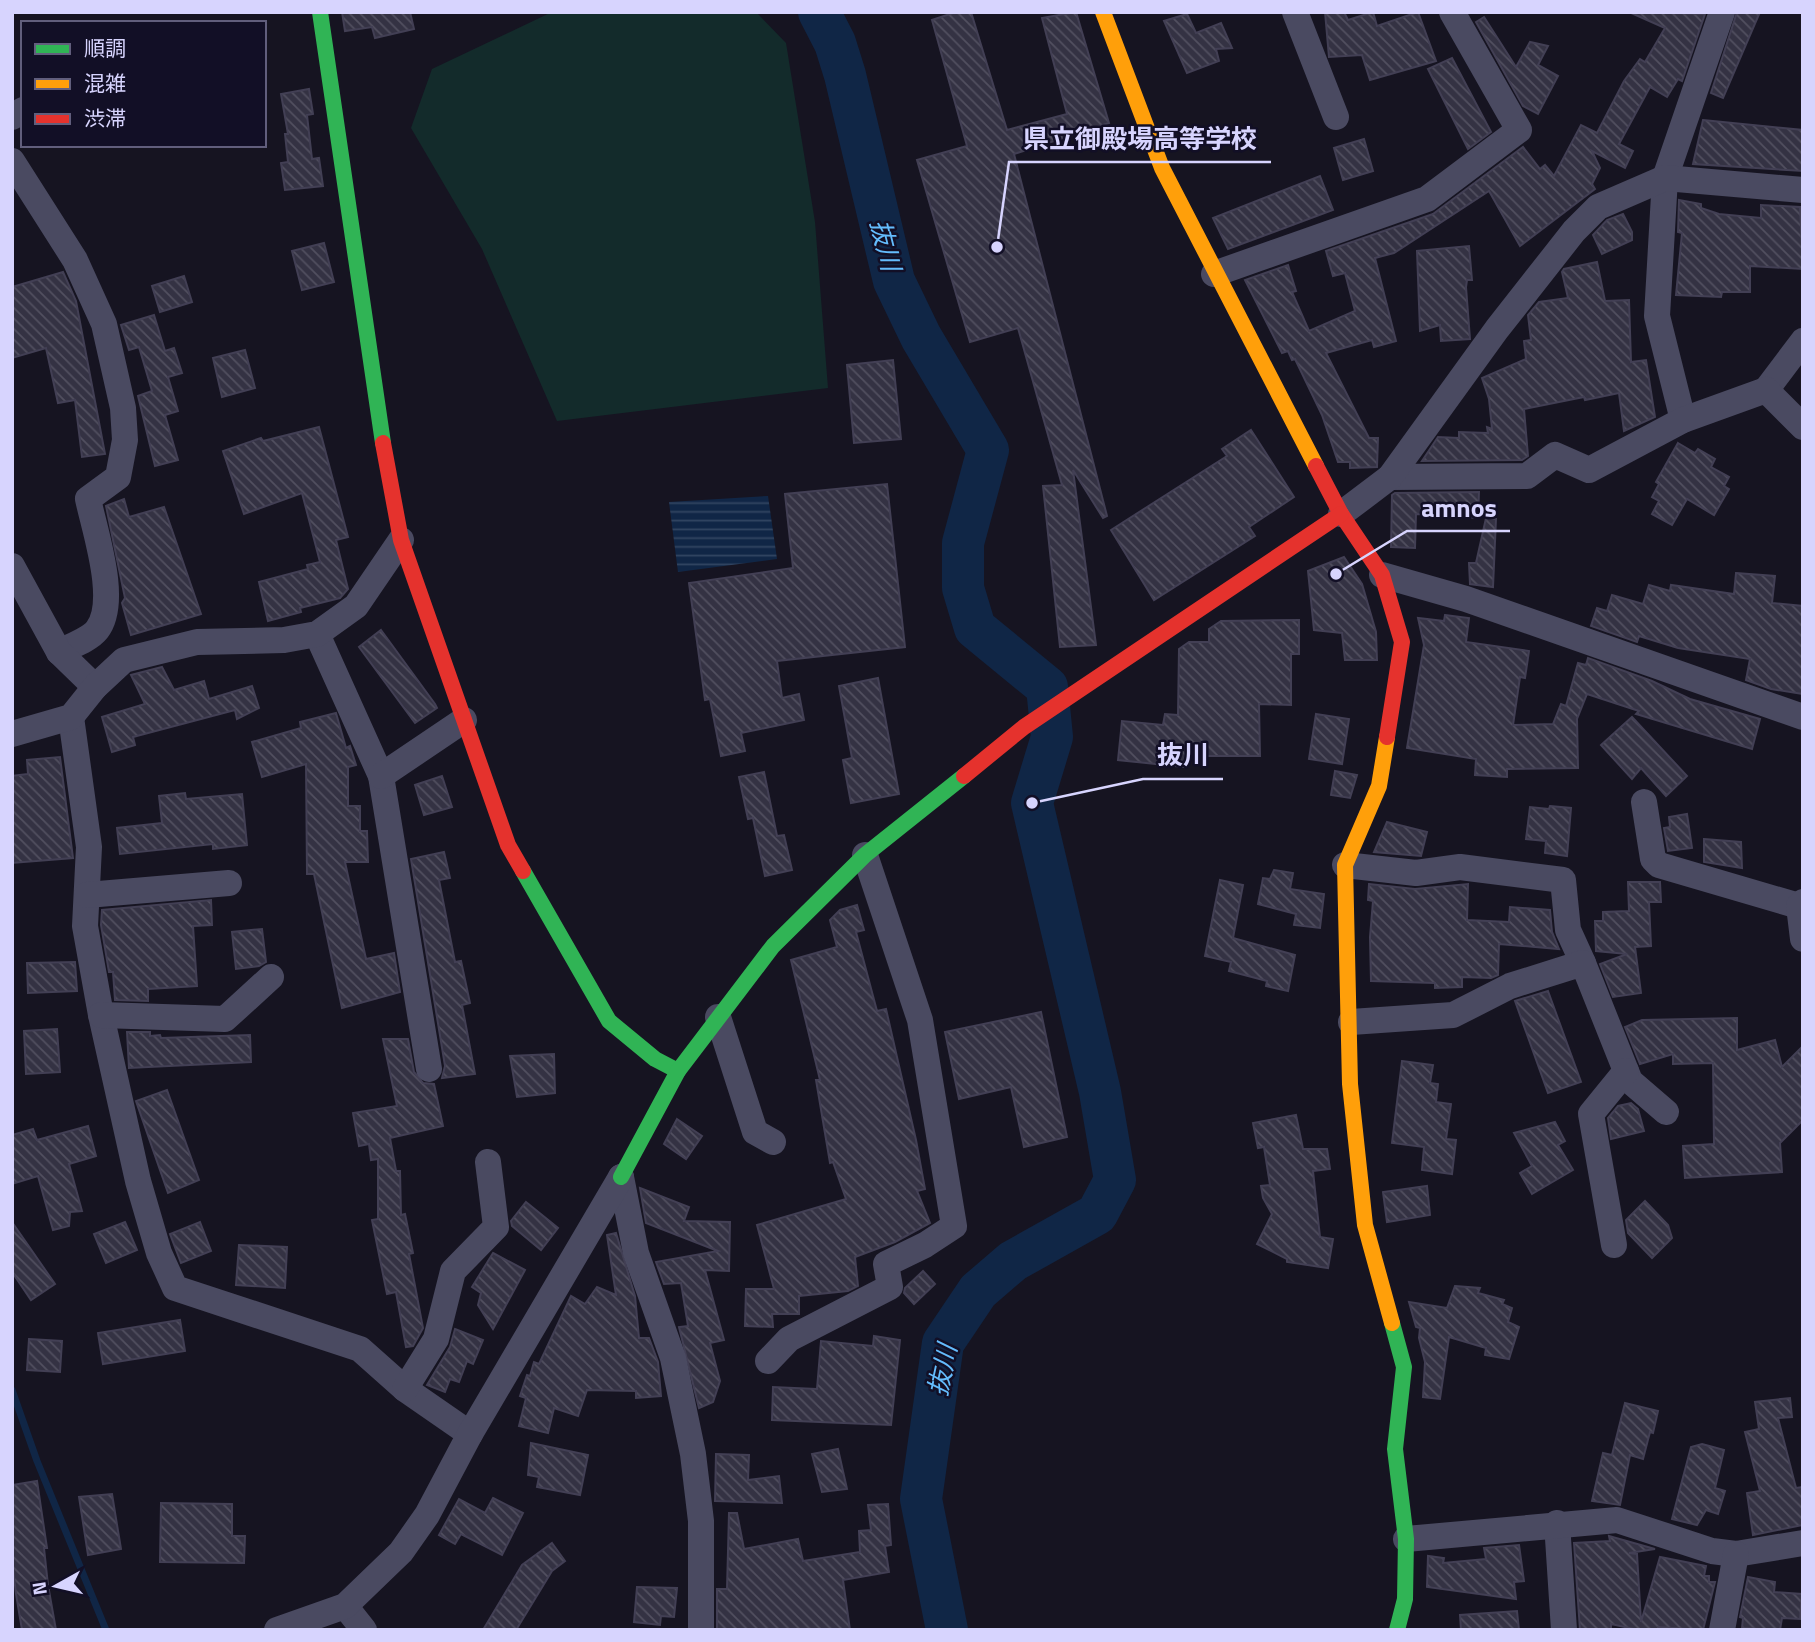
<svg xmlns="http://www.w3.org/2000/svg" width="1815" height="1642" viewBox="0 0 1815 1642" font-family="'Titillium Web','Noto Sans JP',sans-serif">
<style>
.pitch{fill:#132b2b}
.water{fill:url(#water-rules)}
.lines{fill:none;stroke-linecap:round;stroke-linejoin:round}
.stream{stroke:#102646;stroke-width:7}
.river{stroke:#102646;stroke-width:42}
.building{fill:url(#building-back-hatch);stroke:#423f54;stroke-width:2}
.street{stroke:#4a4a61;stroke-width:26}
.fast{stroke:#30b455;stroke-width:16}
.slow{stroke:#ff9f0a;stroke-width:16}
.jam{stroke:#e5322d;stroke-width:16}
.labels{text-anchor:middle;dominant-baseline:central;stroke-width:5;stroke-linejoin:round;paint-order:stroke}
.water-label{font-size:26px;font-style:italic;fill:#64bcfd;stroke:#120f26}
.leader{fill:none;stroke:#d7d4fe;stroke-width:2.5}
.callout-dot{fill:#d7d4fe;stroke:#120f26;stroke-width:2.5}
.callout-label{font-size:26px;text-anchor:middle;font-weight:bold;fill:#d7d4fe;stroke:#120f26;stroke-width:5;stroke-linejoin:round;paint-order:stroke}
</style>
<defs>
<pattern id="water-rules" width="6" height="5" patternUnits="userSpaceOnUse" patternTransform="scale(1.75)"><rect width="6" height="5" fill="#102646"/><path d="M0 2.5h6" fill="none" stroke="#324562"/></pattern>
<pattern id="building-back-hatch" width="6" height="6" patternUnits="userSpaceOnUse" patternTransform="scale(1.75)"><rect width="6" height="6" fill="#343243"/><path d="M-1 5l2 2M0 0l6 6M5-1l2 2" fill="none" stroke="#514f5f"/></pattern>
</defs>
<rect width="100%" height="100%" fill="#161421"/>
<path class="pitch" d="M552 12H756L786 43 815 222 828 388 557 421 482 249 411 128 432 69Z"/>
<path class="water" d="M768 496 777 559 678 572 669 502Z"/>
<g class="lines">
<path class="stream" d="M12 1390 37 1461 106 1630"/>
<path class="river" d="M819 12 835 43 845 75 894 281 921 337 988 450 963 543V588L975 628 1047 687 1052 737 1032 803 1100 1092 1115 1180 1097 1214 1013 1261 978 1291 943 1343 921 1499 947 1630"/>
</g>
<g class="building">
<path d="M342 12H410L414 29 375 38 372 27 345 31Z"/>
<path d="M956 12H971L1007 130 1067 114 1042 18 1076 12 1109 123 1014 154 1107 516 1103 518 1073 470 1096 645 1060 647 1043 486 1062 485 1018 328 970 342 917 160 967 146 932 20Z"/>
<path d="M1325 12H1344L1348 20 1373 12 1377 26 1418 12 1436 61 1370 80 1362 55 1329 57Z"/>
<path d="M1629 12 1705 14 1682 81 1678 79 1667 97 1650 87 1619 144 1633 151 1625 168 1592 151 1600 168 1592 184 1595 189 1520 246 1489 191 1394 253 1375 258 1396 341 1374 347 1372 340 1326 353 1369 438H1378L1377 467 1350 468V462H1338L1322 415 1295 359 1292 360 1288 351 1282 353 1245 280 1288 265 1296 291 1292 292 1309 331 1355 311 1345 273 1333 276 1326 251 1433 214 1523 147 1540 169 1545 165 1554 176 1581 125 1597 133 1624 81 1640 59 1645 62 1665 28Z"/>
<path d="M1737 12H1760L1723 98 1711 93Z"/>
<path d="M1187 14 1196 33 1221 23 1232 48 1216 49 1219 61 1187 73 1164 21Z"/>
<path d="M1484 17 1516 67 1530 42 1548 46 1538 65 1558 76 1538 114 1523 106 1476 22Z"/>
<path d="M1452 58 1491 132 1468 149 1428 69Z"/>
<path d="M309 89 313 114 307 115 312 159 319 158 323 186 285 190 281 163 288 162 285 134H288L281 94Z"/>
<path d="M1703 120 1803 130V171L1693 164Z"/>
<path d="M1364 139 1373 171 1343 180 1334 148Z"/>
<path d="M1320 176 1333 210 1228 249 1213 218Z"/>
<path d="M1679 200 1701 204V208L1719 214 1761 218V205L1800 207 1803 269 1750 266V292H1722L1721 297 1676 295 1682 233 1678 232Z"/>
<path d="M1623 214 1632 232V240L1602 254 1593 235 1607 220Z"/>
<path d="M324 243 334 282 302 290 292 251Z"/>
<path d="M1469 246 1472 280H1467L1466 287 1470 339 1441 341 1440 325 1420 331 1417 251Z"/>
<path d="M1597 262 1605 301 1629 300 1631 362 1646 360 1655 417 1624 431 1619 393 1585 400 1584 397 1524 409 1528 456 1522 460 1422 461 1438 437 1459 438V432L1488 433 1487 427 1492 429 1489 399 1482 378 1526 359 1524 341 1531 340 1528 315 1539 302 1568 298 1562 272 1564 269Z"/>
<path d="M63 272 76 301 105 454 82 457 75 400 58 403 46 348 12 358V287Z"/>
<path d="M184 276 192 302 160 312 152 286Z"/>
<path d="M154 315 165 351 174 348 182 373 168 377 178 411 165 415 178 460 155 466 138 396 152 391 139 347 129 350 121 325Z"/>
<path d="M245 350 255 388 222 397 213 358Z"/>
<path d="M893 360 901 439 854 443 847 365Z"/>
<path d="M319 427 348 537 336 540 348 589 340 598 300 608 301 612 268 621 259 582 308 569 307 565 320 562 302 493 244 514 223 451 261 438 263 441Z"/>
<path d="M1251 430 1294 497 1249 527 1255 536 1154 600 1111 530 1227 456 1222 449Z"/>
<path d="M1678 443 1695 453 1698 449 1715 459 1711 467 1729 477 1724 486 1729 489 1714 515 1687 499 1672 525 1652 514 1659 501 1652 497 1659 484 1656 482Z"/>
<path d="M887 484 905 647 777 661 782 698 799 694 804 720 741 733 745 751 721 756 710 699 705 700 689 583 793 568 785 494Z"/>
<path d="M1479 492 1478 518 1416 514 1415 548 1391 547 1392 495 1395 493Z"/>
<path d="M124 499 129 517 164 507 201 614 131 635 122 603 125 598 106 506Z"/>
<path d="M1486 518 1496 519 1493 587 1470 584 1469 563H1476Z"/>
<path d="M1344 557 1362 584 1376 632 1377 660H1345L1342 633 1314 630 1308 571Z"/>
<path d="M1736 573 1775 576 1772 603 1803 606V694L1771 689 1746 680 1750 659 1678 648 1639 636 1637 642 1591 626 1597 608 1607 611 1612 595 1643 604 1649 585 1670 591 1671 585 1734 594Z"/>
<path d="M1445 615 1469 618 1466 642 1529 651 1525 678 1520 677 1513 725 1553 724 1561 704 1566 706 1578 663 1586 665 1588 658 1652 681 1690 699 1760 719 1752 749 1636 714 1639 711 1587 694 1577 719 1578 768 1507 769V777L1475 775 1476 759 1407 748 1424 645 1418 618 1444 621Z"/>
<path d="M1299 620V654H1291V705L1259 704 1260 756H1185L1183 767 1118 760 1122 721 1163 725 1165 714 1178 715 1179 649 1189 642H1209V629L1221 621Z"/>
<path d="M381 630 435 704 437 708 415 723 359 647Z"/>
<path d="M162 667 174 690 204 681 209 699 252 686 259 708 237 719 235 710 133 737 135 745 112 752 102 717 145 704 131 675Z"/>
<path d="M878 678 899 794 851 803 843 760 852 758 839 686Z"/>
<path d="M336 713 346 748 350 746 356 765 348 767V806H360V831H367L368 862H345L366 959 394 953 400 992 342 1008 314 874H307L306 764 262 777 252 742 301 728 300 722Z"/>
<path d="M1316 714 1349 719 1342 764 1309 759Z"/>
<path d="M1632 717 1687 776 1666 796 1641 768 1632 779 1601 745Z"/>
<path d="M60 757 73 858 12 863V776L28 774 27 760Z"/>
<path d="M1335 771 1357 775 1350 798 1331 795Z"/>
<path d="M764 772 777 836 784 835 792 870 765 876 753 818 748 819 739 777Z"/>
<path d="M442 776 452 807 424 815 415 785Z"/>
<path d="M185 793 186 799 242 794 247 845 213 849V844L120 854 117 828 162 823 159 796Z"/>
<path d="M1550 806 1571 808 1567 856 1545 853 1546 841 1526 839 1530 807 1549 809Z"/>
<path d="M1687 814 1692 848 1668 851 1664 828 1670 827 1669 817Z"/>
<path d="M1387 822 1427 832 1421 856 1374 852Z"/>
<path d="M1704 839 1741 842 1742 868 1704 862Z"/>
<path d="M444 852 450 878 439 880 455 962 461 961 470 1003 462 1005 475 1074 442 1078 445 1066 411 859Z"/>
<path d="M1274 870 1293 873 1290 889 1324 894 1320 928 1294 925 1296 914 1258 904 1263 878 1270 879Z"/>
<path d="M1220 880 1243 885 1233 938 1295 955 1288 991 1266 986 1267 981 1229 971 1231 962 1205 956Z"/>
<path d="M1628 882H1660L1661 902H1649L1651 946 1635 947 1641 993 1613 997 1600 964 1627 954 1596 951 1595 921H1603V912L1629 911Z"/>
<path d="M1369 884 1415 889 1468 884 1467 920 1509 922 1510 907 1550 910 1552 932 1559 949 1499 944 1498 975 1491 978 1462 977V987L1435 988V983L1371 981 1370 937 1373 901 1368 900Z"/>
<path d="M211 900 212 925 193 926 197 986 148 989V1001L115 1000 113 972H109L101 925 102 910Z"/>
<path d="M857 905 864 930 856 932 877 1011 886 1009 916 1140 925 1189 917 1191 930 1223 895 1242 855 1257 858 1286 848 1291 799 1296V1314H772L773 1327 745 1326 746 1289H774L757 1225 846 1199 833 1162 830 1163 816 1080H820L791 960 837 947 830 920 840 910Z"/>
<path d="M262 929 266 962 259 966 236 969 232 932Z"/>
<path d="M75 962 77 991 28 993 27 963Z"/>
<path d="M1548 991 1581 1082 1548 1093 1515 1001Z"/>
<path d="M1041 1012 1067 1137 1024 1147 1011 1087 959 1099 945 1032Z"/>
<path d="M1737 1018V1050L1775 1040 1782 1067 1803 1046V1120L1780 1143 1782 1172 1685 1178 1683 1146 1714 1144 1713 1063 1673 1064V1054L1640 1064 1625 1027 1642 1020Z"/>
<path d="M57 1029 60 1072 26 1074 24 1031Z"/>
<path d="M127 1032H150V1036L160 1035 161 1038 250 1035 251 1062 129 1068Z"/>
<path d="M383 1039H408L414 1072 423 1083 434 1084 443 1126 390 1138 396 1171H400L401 1215 405 1214 413 1253 409 1254 423 1328 413 1346 406 1347 396 1292 387 1294 372 1220 378 1219V1159L371 1160 369 1144 359 1146 353 1113 397 1106Z"/>
<path d="M554 1054 555 1093 517 1097 510 1056Z"/>
<path d="M1402 1061 1433 1065 1430 1083 1438 1084 1436 1102 1451 1104 1446 1139 1456 1140 1452 1174 1422 1170 1424 1147 1392 1143Z"/>
<path d="M167 1090 199 1180 168 1193 136 1101Z"/>
<path d="M1631 1103 1638 1109 1644 1131 1611 1139 1608 1118 1618 1106Z"/>
<path d="M1296 1115 1303 1149H1327L1330 1169 1313 1171 1320 1237 1333 1239 1328 1268 1287 1262V1259L1257 1244 1272 1214 1263 1198 1261 1186 1270 1185 1264 1147 1258 1148 1253 1123Z"/>
<path d="M677 1119 702 1136 686 1159 664 1144Z"/>
<path d="M1555 1122 1565 1141 1558 1145 1573 1170 1532 1194 1520 1173 1532 1166 1514 1133Z"/>
<path d="M88 1126 96 1156 69 1164 82 1211 70 1212 69 1226 53 1230 38 1176 12 1184V1135L33 1129 37 1140Z"/>
<path d="M1427 1186 1430 1215 1387 1222 1383 1192Z"/>
<path d="M640 1188 689 1207 684 1221 730 1222 729 1271 705 1270 724 1340 710 1343 720 1381 713 1402 699 1408 679 1327 688 1326 681 1283 664 1284 656 1262 718 1251 646 1223Z"/>
<path d="M1645 1201 1668 1225 1672 1238 1652 1258 1628 1233 1626 1220Z"/>
<path d="M526 1202 558 1228 541 1250 512 1226 511 1221Z"/>
<path d="M12 1222 55 1284 31 1300 12 1272Z"/>
<path d="M125 1222 137 1250 106 1263 94 1234Z"/>
<path d="M200 1222 211 1251 181 1263 170 1234Z"/>
<path d="M616 1233 635 1296 639 1338H649L658 1362 661 1396 636 1398V1391L587 1390 578 1416 554 1408 548 1433 519 1426 526 1398 520 1396 527 1375 530 1376 534 1362 539 1364 571 1296 585 1304 597 1287 616 1295 607 1235Z"/>
<path d="M239 1245 287 1247 285 1288 236 1285Z"/>
<path d="M493 1253 525 1270 493 1329 478 1305 481 1293 472 1287Z"/>
<path d="M923 1271 935 1284 914 1304 904 1293 905 1288Z"/>
<path d="M1455 1286 1480 1288 1478 1293 1504 1300 1502 1304 1512 1308 1508 1322 1519 1327 1509 1359 1485 1355 1486 1348 1449 1337 1440 1399 1423 1397 1425 1362 1419 1338 1420 1328 1416 1327 1409 1302 1447 1308Z"/>
<path d="M180 1320 185 1351 103 1364 98 1333Z"/>
<path d="M455 1329 483 1340 473 1364 467 1361 459 1382 450 1379 445 1392 427 1385 450 1347Z"/>
<path d="M874 1336 900 1340 891 1425 772 1420 773 1387 817 1389 821 1341 873 1346Z"/>
<path d="M29 1339 62 1341 60 1372 27 1370Z"/>
<path d="M1790 1398 1792 1417 1778 1418 1796 1488 1803 1487V1525L1753 1535 1747 1493 1760 1491 1745 1432 1759 1429 1755 1402Z"/>
<path d="M1625 1403 1658 1411 1653 1433 1650 1432 1643 1459 1630 1455 1620 1505 1592 1501 1603 1453 1612 1455Z"/>
<path d="M531 1443 588 1455 580 1495 537 1487 539 1477 528 1475Z"/>
<path d="M1702 1444 1724 1450 1715 1488 1725 1491 1718 1514 1706 1510 1697 1525 1672 1519 1691 1447Z"/>
<path d="M838 1449 847 1489 822 1492 812 1454Z"/>
<path d="M716 1454 749 1455 748 1480 779 1476 782 1503 715 1501Z"/>
<path d="M37 1481 47 1548H44L48 1585 56 1630H22L16 1594 12 1559V1485Z"/>
<path d="M112 1494 121 1549 88 1555 79 1497Z"/>
<path d="M493 1498 523 1513 502 1555 461 1534 455 1544 439 1535 459 1499 485 1513Z"/>
<path d="M161 1503 232 1504V1536H245L244 1563 160 1562Z"/>
<path d="M888 1504 891 1545 885 1546 889 1572 843 1580 850 1630H717V1589H727L729 1513H737L744 1549 798 1539 803 1561 860 1552 859 1531 871 1530 868 1505Z"/>
<path d="M1609 1536 1655 1549 1629 1553 1637 1554 1641 1622 1660 1557 1706 1566 1704 1576H1709V1582H1715L1703 1630 1658 1627V1630H1638L1611 1624V1630H1580L1574 1543 1610 1541Z"/>
<path d="M552 1543 565 1561 552 1571 516 1630H483L522 1565Z"/>
<path d="M1519 1545 1524 1581 1514 1582 1516 1599 1427 1587 1428 1556 1444 1558 1443 1563 1486 1559 1484 1548Z"/>
<path d="M1748 1577 1775 1582 1774 1592 1802 1594 1800 1619 1782 1618 1780 1630 1742 1628 1743 1618 1740 1617Z"/>
<path d="M637 1587 677 1588 674 1617 661 1616 660 1625 634 1622Z"/>
<path d="M1517 1611 1519 1630H1461L1460 1615Z"/>
</g>
<g class="lines">
<g class="street">
<path d="M1295 12 1336 117"/>
<path d="M12 117 23 110"/>
<path d="M12 161 75 260 104 324 123 408 125 440 118 477 88 499C95 532 119 602 97 630 89 640 70 646 59 652"/>
<path d="M1214 274 1427 199 1519 130 1452 12"/>
<path d="M1766 390 1803 341"/>
<path d="M1683 420 1657 316 1665 178 1722 12"/>
<path d="M1390 477 1527 476 1555 455 1589 470 1683 420 1766 390 1803 427"/>
<path d="M1341 514 1390 477 1497 329 1574 231 1598 207 1665 178 1803 190"/>
<path d="M12 566 59 652 95 687"/>
<path d="M1382 575 1466 599 1803 717"/>
<path d="M317 634 381 776 429 1069"/>
<path d="M71 717 89 847 85 926 101 1015 138 1181 159 1253 175 1288 360 1349 405 1389 470 1434"/>
<path d="M12 734 71 717 95 687 124 660 197 642 284 640 317 634 356 606 401 540"/>
<path d="M381 776 464 720"/>
<path d="M1644 802 1653 859 1659 865 1799 906"/>
<path d="M1345 865 1416 873 1460 867 1563 880 1568 930 1583 963"/>
<path d="M87 895 229 883"/>
<path d="M1803 902 1799 906 1803 939"/>
<path d="M101 1015 225 1019 271 977"/>
<path d="M718 1017 755 1132 773 1142"/>
<path d="M1351 1022 1453 1015 1510 986 1583 963 1630 1081 1666 1112"/>
<path d="M621 1177 636 1253 673 1358 693 1454 701 1521V1630"/>
<path d="M1614 1245 1591 1114 1626 1071"/>
<path d="M768 1361 789 1339 890 1287 886 1264 925 1245 954 1226 920 1020 865 855"/>
<path d="M405 1389 436 1339 453 1271 496 1227 488 1162"/>
<path d="M1557 1523 1564 1630"/>
<path d="M1406 1539 1617 1520 1712 1551 1736 1554 1803 1543"/>
<path d="M345 1606 364 1630"/>
<path d="M277 1630 345 1606 401 1552 427 1515 470 1434 621 1177"/>
<path d="M1722 1630 1736 1554"/>
</g>
<g class="fast">
<path d="M320 12 383 443"/>
<path d="M523 871 609 1021 655 1059 678 1071"/>
<path d="M621 1177 678 1071 773 946 865 855 964 776"/>
<path d="M1392 1323 1404 1367 1395 1449 1406 1539 1405 1599 1397 1630"/>
</g>
<g class="slow">
<path d="M1103 12 1162 168 1316 466"/>
<path d="M1387 737 1379 786 1345 865 1350 1084 1365 1225 1392 1323"/>
</g>
<g class="jam">
<path d="M383 443 401 540 508 845 523 871"/>
<path d="M1316 466 1341 514 1382 575 1402 642 1387 737"/>
<path d="M964 776 1024 727 1341 514"/>
</g>
</g>
<g class="labels">
<g class="water-label">
<text transform="translate(886 245) rotate(76)">抜川</text>
<text transform="translate(942 1370) rotate(-78)">抜川</text>
</g>
</g>
<path class="leader" d="M997 247L1009 162H1271M1336 574L1407 531H1510M1032 803L1143 779H1223"/>
<g class="callout-dot">
<circle cx="997" cy="247" r="7"/>
<circle cx="1336" cy="574" r="7"/>
<circle cx="1032" cy="803" r="7"/>
</g>
<g class="callout-label">
<text x="1140" y="148">県立御殿場高等学校</text>
<text x="1459" y="517">amnos</text>
<text x="1183" y="764">抜川</text>
</g>
<rect width="1815" height="1642" fill="none" stroke="#d7d4fe" stroke-width="28"/>
<rect x="21" y="21" width="245" height="126" fill="#120f26" stroke="#615e7c" stroke-width="2"/>
<rect x="35" y="44" width="35" height="10" fill="#30b455" stroke="#615e7c" stroke-width="2"/>
<text x="84" y="56" font-size="21" fill="#d7d4fe">順調</text>
<rect x="35" y="79" width="35" height="10" fill="#ff9f0a" stroke="#615e7c" stroke-width="2"/>
<text x="84" y="91" font-size="21" fill="#d7d4fe">混雑</text>
<rect x="35" y="114" width="35" height="10" fill="#e5322d" stroke="#615e7c" stroke-width="2"/>
<text x="84" y="126" font-size="21" fill="#d7d4fe">渋滞</text>
<g transform="translate(56 1586) rotate(262)" stroke="#120f26" stroke-width="5" paint-order="stroke">
<path d="M0-5L12 26L0 18L-12 26Z" fill="#d7d4fe"/>
<text y="-10" font-size="19" font-weight="bold" text-anchor="middle" fill="#d7d4fe">N</text>
</g>
</svg>
